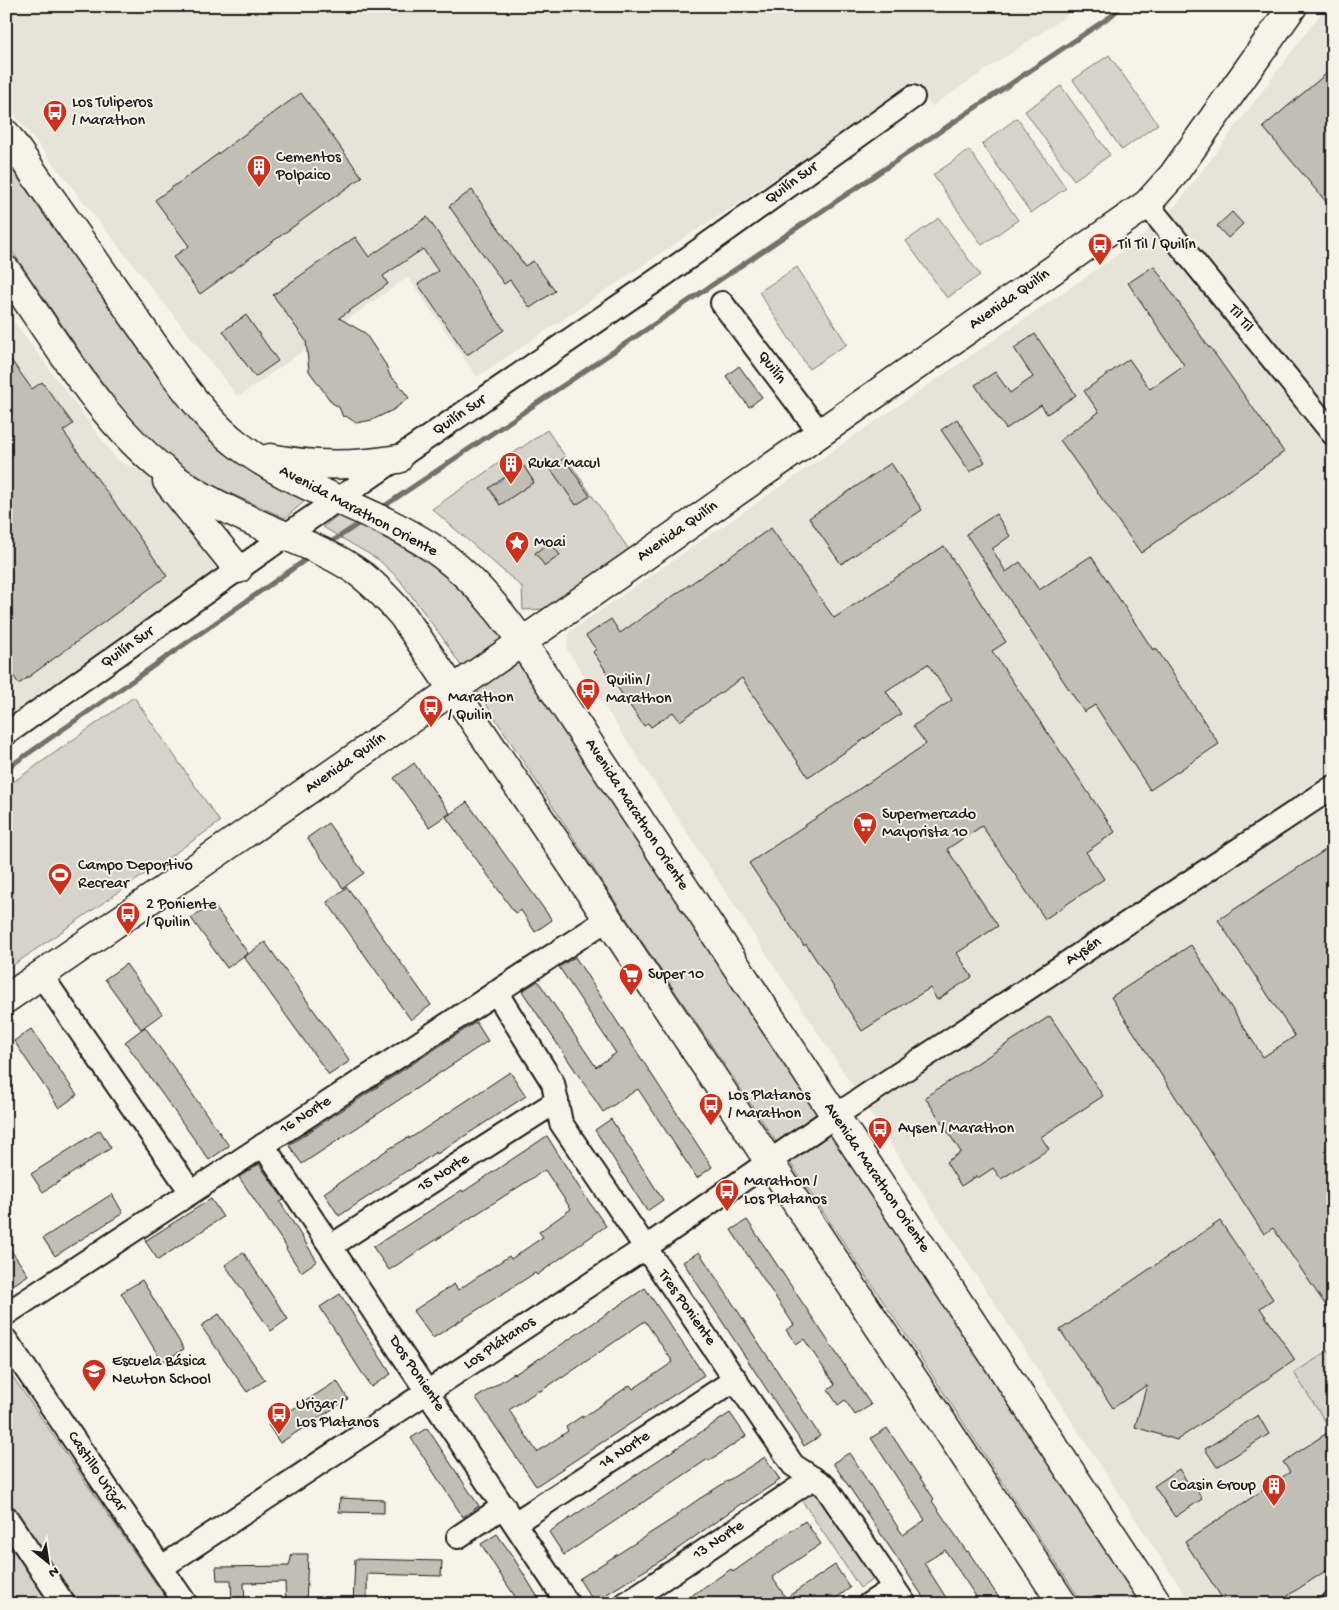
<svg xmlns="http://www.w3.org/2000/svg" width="1339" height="1610" viewBox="0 0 1339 1610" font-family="'Gochi Hand',sans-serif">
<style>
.built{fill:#e6e3d9}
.green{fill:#d7d3cb;stroke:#7a7874}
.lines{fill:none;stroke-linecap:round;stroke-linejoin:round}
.stream{stroke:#72716c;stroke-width:5}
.building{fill:#c0beb5;stroke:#1c1c1c;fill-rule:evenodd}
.minor-casing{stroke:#1c1c1c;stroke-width:26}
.major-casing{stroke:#1c1c1c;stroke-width:31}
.minor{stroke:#f7f3e8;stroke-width:22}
.major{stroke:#f7f3e8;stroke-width:28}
.labels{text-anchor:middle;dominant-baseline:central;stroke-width:4;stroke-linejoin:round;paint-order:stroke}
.poi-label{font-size:16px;fill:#1c1c1c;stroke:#f7f3e8;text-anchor:start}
.street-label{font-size:16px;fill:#1c1c1c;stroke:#f7f3e8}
</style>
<rect width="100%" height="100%" fill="#f7f3e8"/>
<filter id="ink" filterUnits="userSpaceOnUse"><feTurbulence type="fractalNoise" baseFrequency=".02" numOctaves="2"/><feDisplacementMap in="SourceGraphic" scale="10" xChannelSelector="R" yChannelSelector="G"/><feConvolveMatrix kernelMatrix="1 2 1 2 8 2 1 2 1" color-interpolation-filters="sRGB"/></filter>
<g filter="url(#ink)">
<g class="built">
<path d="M14 6H1081L932 106 913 83 726 212 688 235 477 377 408 277 238 397 6 104V12Z"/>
<path d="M1329 6H1333V1604H1191L567 649 569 632 1138 241 1178 203 1318 17Z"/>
<path d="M6 311 117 460 143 472 221 569 6 717Z"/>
</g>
<g class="green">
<path d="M1109 55 1158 124 1122 150 1073 80Z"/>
<path d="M1061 86 1110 155 1074 180 1025 111Z"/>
<path d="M1017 118 1066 188 1031 213 982 144Z"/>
<path d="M969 150 1018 220 982 245 933 175Z"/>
<path d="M6 161 167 388 207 437 250 470 273 485 305 501 285 518 214 486 184 467 159 448 131 421 110 396 6 242Z"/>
<path d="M939 218 980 275 947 298 906 241Z"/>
<path d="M797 267 847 344 809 369 759 292Z"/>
<path d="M547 430 630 551 546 609 523 610 522 587 432 509Z"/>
<path d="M341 513 402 539 478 596 1150 1604H1083L903 1331 620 909 442 637 399 579 379 560 323 527Z"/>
<path d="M134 697 220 822 6 970V787Z"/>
<path d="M1328 1351 1333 1358V1416L1325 1421 1294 1373Z"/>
<path d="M6 1367 170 1604H75L6 1498Z"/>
<path d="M815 1489 880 1575 860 1588 801 1499Z"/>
<path d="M6 1534 53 1604H6Z"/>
</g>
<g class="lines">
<g class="stream">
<path d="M380 509 1111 16 1122 6"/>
<path d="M328 544 363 521"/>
<path d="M6 769 311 556"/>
</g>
</g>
<g class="building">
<path d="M1333 68V210L1263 127Z"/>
<path d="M301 93 362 177 200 294 173 257 189 246 155 200Z"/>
<path d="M472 190 525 266 533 261 555 291 530 308 510 280 504 284 449 206Z"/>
<path d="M1232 212 1243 224 1228 238 1217 226Z"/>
<path d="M427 217 504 330 467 355 418 284 438 271 423 249 383 276 388 284 339 318 365 333 386 365 390 376 396 381 409 398 393 410 372 420 356 423 346 416 343 417 339 407 332 403 309 371 306 341 273 295 355 237 369 257Z"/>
<path d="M1154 266 1209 348 1210 347 1284 452 1141 553 1060 440 1099 412 1084 391 1129 359 1150 389 1184 365 1128 283Z"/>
<path d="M246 315 278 361 255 377 223 331Z"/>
<path d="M1035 334 1076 395 1047 414 1041 405 1006 429 975 385 995 372 1010 393 1033 377 1014 348Z"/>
<path d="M6 353 32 389 42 382 73 424 63 431 167 576 19 684 6 666Z"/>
<path d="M739 366 762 397 749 407 726 376Z"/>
<path d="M957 419 985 462 970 472 941 430Z"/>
<path d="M564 458 590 496 576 505 550 468Z"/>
<path d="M891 463 922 510 841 564 809 518Z"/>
<path d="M523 465 534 482 500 505 489 488Z"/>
<path d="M996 514 1010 536 992 549 1006 572 1020 562 1039 590 1091 556 1153 650 1156 648 1219 744 1150 790 1095 705 1084 712 966 534Z"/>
<path d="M771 528 834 618 944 546 1006 642 992 651 1115 832 1086 852 1104 879 1045 919 982 826 947 849 998 926 957 953 972 977 937 1000 930 988 862 1031 806 944 804 946 749 863 926 744 913 726 952 700 928 664 886 691 901 714 808 777 742 678 680 721 673 712 651 727 648 723 644 726 593 652 596 649 586 636 611 619 620 633Z"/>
<path d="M550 542 560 555 545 566 535 553Z"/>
<path d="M414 763 450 813 429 827 394 778Z"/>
<path d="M467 802 552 920 535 932 521 910 515 913 446 817Z"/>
<path d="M328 823 364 873 343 888 307 838Z"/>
<path d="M1333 845V1316L1273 1228 1264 1234 1111 997 1191 945 1263 1057 1295 1036 1218 920Z"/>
<path d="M347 887 431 1005 411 1020 327 902Z"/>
<path d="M212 903 248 953 227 968 191 918Z"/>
<path d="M265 942 350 1061 329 1075 244 957Z"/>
<path d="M575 957 712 1167 697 1178 638 1089 603 1112 522 991 538 981 596 1067 616 1053 559 967Z"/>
<path d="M126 964 162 1014 141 1029 105 979Z"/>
<path d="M1050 1016 1103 1096 1041 1137 1049 1149 1001 1179 993 1168 978 1178 977 1176 961 1186 946 1162 961 1152 925 1097Z"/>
<path d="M476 1022 488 1041 302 1164 289 1145Z"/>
<path d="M145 1027 229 1146 209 1160 125 1042Z"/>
<path d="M31 1029 77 1095 59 1108 14 1041Z"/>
<path d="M510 1072 526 1096 437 1154 436 1152 408 1171V1170L339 1216 324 1193 387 1150 409 1137V1139Z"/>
<path d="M611 1119 663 1200 647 1211 595 1130Z"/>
<path d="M100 1130 111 1148 43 1192 31 1174Z"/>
<path d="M547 1136 582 1192 606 1226 537 1275 535 1273 433 1338 413 1311 454 1284 458 1290 509 1256 511 1259 543 1237 539 1232 571 1209 545 1170 389 1270 373 1247 462 1190 463 1192Z"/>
<path d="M259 1164 284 1200 280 1202 317 1261 301 1272 286 1249 287 1248 239 1177Z"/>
<path d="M112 1194 123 1213 55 1256 43 1238Z"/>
<path d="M211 1199 223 1217 158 1260 145 1241Z"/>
<path d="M747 1220 871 1405 855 1415 845 1400 838 1405 828 1390 835 1385 804 1339 796 1344 786 1330 794 1325 731 1230Z"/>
<path d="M1220 1221 1273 1299 1260 1308 1295 1360 1177 1440 1135 1427 1147 1385 1113 1408 1060 1330Z"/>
<path d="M6 1243 28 1275 6 1290Z"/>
<path d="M243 1252 288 1319 271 1331 225 1265Z"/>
<path d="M699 1252 820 1436 804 1446 683 1262Z"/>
<path d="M142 1280 184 1349 162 1362 121 1293Z"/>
<path d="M645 1288 704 1375 536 1486 476 1398 514 1373 515 1374 540 1358V1359ZM645 1321 673 1362 633 1389 630 1385 582 1418V1416L566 1427 568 1431 537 1452 509 1410 539 1390V1392L562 1377V1378Z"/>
<path d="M340 1294 391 1374 371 1387 320 1307Z"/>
<path d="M219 1314 265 1380 247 1392 201 1326Z"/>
<path d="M337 1381 348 1399 280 1443 268 1425Z"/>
<path d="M730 1413 746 1436 709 1461 708 1459 564 1555 549 1532Z"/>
<path d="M1258 1415 1269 1434 1217 1467 1205 1449Z"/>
<path d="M427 1428 479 1506 463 1517 411 1438Z"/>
<path d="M887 1428 934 1499 932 1501 967 1552 968 1551 1003 1604H981L945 1550 924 1563 950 1604H928L833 1463 849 1453 903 1535 925 1520 871 1438Z"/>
<path d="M1333 1429V1566L1275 1604H1226L1185 1542 1290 1472 1283 1462Z"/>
<path d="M765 1457 780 1480 743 1504 742 1503 665 1558 594 1602 579 1579 677 1516 676 1515 699 1499Z"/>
<path d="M1179 1469 1192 1489 1195 1487 1202 1499 1175 1517 1154 1486Z"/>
<path d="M340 1498 384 1500V1513L339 1512Z"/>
<path d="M805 1521 821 1544 772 1577 786 1598 835 1565 850 1588 828 1604H679L731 1569 733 1572Z"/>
<path d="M497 1534 513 1557 542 1604H520L500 1574 481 1544Z"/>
<path d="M292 1554H308L306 1604H286L285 1582 244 1583 245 1604H232L231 1580H217L216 1567 289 1566Z"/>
<path d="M355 1559 442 1561 441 1576 367 1574V1604H353Z"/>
</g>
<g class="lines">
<defs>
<g id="minor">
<path d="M1147 204 1333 434"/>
<path d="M722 303 820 433"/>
<path d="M6 734 302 524 667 273 913 97"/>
<path d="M41 975 191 1192"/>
<path d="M496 992 553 1083 561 1123 793 1465 825 1486 905 1604"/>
<path d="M263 1145 568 1604"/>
<path d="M331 1246 557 1101"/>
<path d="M6 1314 608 919"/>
<path d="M6 1340 186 1604"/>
<path d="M6 1517 64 1604"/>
<path d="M515 1523 736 1379"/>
<path d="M458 1537 504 1506"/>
<path d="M162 1567 645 1248 835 1116 1333 787"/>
<path d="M625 1604 813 1478"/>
<path d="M869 1604 894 1588"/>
<path d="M1332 1604 1333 1603"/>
</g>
<g id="major">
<path d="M6 134 174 374C193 399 212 425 237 444 295 489 370 507 431 547 468 572 497 606 522 642L1158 1604"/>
<path d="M6 270C59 346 108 435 187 487 217 506 253 522 286 536 312 547 340 558 363 576 378 588 391 602 403 616L608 919 1063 1604"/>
<path d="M270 458C313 467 356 466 398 459"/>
<path d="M167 481 238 569"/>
<path d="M6 999 522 642 1147 204 1173 175 1293 6"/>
</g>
</defs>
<use href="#minor" class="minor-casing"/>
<use href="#major" class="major-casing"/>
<use href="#minor" class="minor"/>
<use href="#major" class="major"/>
</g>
</g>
<defs>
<symbol id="bus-pin" viewBox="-11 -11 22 30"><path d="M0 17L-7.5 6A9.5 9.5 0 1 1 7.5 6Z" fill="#c8321e" stroke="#f7f3e8"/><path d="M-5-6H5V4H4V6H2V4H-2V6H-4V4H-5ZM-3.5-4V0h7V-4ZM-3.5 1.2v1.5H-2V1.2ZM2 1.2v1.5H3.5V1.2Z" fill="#fff"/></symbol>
<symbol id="building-pin" viewBox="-11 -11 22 30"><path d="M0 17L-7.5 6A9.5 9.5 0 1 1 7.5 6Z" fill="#c8321e" stroke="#f7f3e8"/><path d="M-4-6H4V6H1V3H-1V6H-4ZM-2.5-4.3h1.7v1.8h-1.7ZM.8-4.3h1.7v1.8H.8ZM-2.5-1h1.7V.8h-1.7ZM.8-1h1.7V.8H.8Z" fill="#fff"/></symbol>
<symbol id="sight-pin" viewBox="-11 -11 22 30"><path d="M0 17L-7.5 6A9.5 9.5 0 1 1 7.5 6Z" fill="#c8321e" stroke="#f7f3e8"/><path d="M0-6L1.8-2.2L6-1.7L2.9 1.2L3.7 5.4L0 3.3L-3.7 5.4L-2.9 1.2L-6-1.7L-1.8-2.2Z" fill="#fff"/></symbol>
<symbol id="supermarket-pin" viewBox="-11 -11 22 30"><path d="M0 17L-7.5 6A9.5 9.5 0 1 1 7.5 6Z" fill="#c8321e" stroke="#f7f3e8"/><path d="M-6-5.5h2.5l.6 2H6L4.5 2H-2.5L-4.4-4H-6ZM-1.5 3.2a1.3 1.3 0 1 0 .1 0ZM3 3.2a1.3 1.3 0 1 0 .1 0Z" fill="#fff"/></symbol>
<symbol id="stadium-pin" viewBox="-11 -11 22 30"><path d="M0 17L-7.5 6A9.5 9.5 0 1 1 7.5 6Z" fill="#c8321e" stroke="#f7f3e8"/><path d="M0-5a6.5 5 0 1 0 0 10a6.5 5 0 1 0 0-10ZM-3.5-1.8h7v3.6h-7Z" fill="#fff"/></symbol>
<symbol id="school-pin" viewBox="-11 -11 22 30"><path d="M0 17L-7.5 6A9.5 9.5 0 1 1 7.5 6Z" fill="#c8321e" stroke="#f7f3e8"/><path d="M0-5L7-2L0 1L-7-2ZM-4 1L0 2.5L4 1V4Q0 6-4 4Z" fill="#fff"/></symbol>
</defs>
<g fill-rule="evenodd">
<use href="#bus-pin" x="41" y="98" width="28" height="38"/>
<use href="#building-pin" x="245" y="153" width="28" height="38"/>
<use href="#bus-pin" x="1086" y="231" width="28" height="38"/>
<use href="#building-pin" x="497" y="450" width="28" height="38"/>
<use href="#sight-pin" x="503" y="529" width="28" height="38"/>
<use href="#bus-pin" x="574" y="676" width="28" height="38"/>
<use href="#bus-pin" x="417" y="693" width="28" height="38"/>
<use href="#supermarket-pin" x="851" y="810" width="28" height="38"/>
<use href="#stadium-pin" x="46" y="861" width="28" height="38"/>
<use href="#bus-pin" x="114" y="900" width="28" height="38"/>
<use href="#supermarket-pin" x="617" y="961" width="28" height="38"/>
<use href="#bus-pin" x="697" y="1091" width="28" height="38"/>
<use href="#bus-pin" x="866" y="1115" width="28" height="38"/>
<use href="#bus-pin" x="713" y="1177" width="28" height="38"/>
<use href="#school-pin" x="80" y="1357" width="28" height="38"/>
<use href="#bus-pin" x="265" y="1400" width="28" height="38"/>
<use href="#building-pin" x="1260" y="1472" width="28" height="38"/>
</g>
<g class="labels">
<g class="poi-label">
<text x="72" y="103">Los Tuliperos<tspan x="72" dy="18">/ Marathon</tspan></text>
<text x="276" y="158">Cementos<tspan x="276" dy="18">Polpaico</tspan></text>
<text x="1118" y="245">Til Til / Quilín</text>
<text x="528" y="464">Ruka Macul</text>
<text x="534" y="543">Moai</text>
<text x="606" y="681">Quilin /<tspan x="606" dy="18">Marathon</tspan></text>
<text x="448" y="698">Marathon<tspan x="448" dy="18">/ Quilin</tspan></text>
<text x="882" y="815">Supermercado<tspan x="882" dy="18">Mayorista 10</tspan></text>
<text x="78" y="866">Campo Deportivo<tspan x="78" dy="18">Recrear</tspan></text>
<text x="146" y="905">2 Poniente<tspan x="146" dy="18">/ Quilin</tspan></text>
<text x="648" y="975">Super 10</text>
<text x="728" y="1096">Los Platanos<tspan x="728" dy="18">/ Marathon</tspan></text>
<text x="898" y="1129">Aysen / Marathon</text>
<text x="744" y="1182">Marathon /<tspan x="744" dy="18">Los Platanos</tspan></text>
<text x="112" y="1362">Escuela Básica<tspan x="112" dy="18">Newton School</tspan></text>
<text x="296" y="1405">Urizar /<tspan x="296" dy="18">Los Platanos</tspan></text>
<text x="1256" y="1486" text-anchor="end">Coasin Group</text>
</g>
<g class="street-label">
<text transform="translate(792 184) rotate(-36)">Quilín Sur</text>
<text transform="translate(1010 300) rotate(-35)">Avenida Quilín</text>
<text transform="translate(1240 319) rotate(51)">Til Til</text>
<text transform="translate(771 368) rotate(53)">Quilín</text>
<text transform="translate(460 416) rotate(-34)">Quilín Sur</text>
<text transform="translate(358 512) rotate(28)">Avenida Marathon Oriente</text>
<text transform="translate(678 532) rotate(-35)">Avenida Quilín</text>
<text transform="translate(128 648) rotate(-35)">Quilín Sur</text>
<text transform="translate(346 764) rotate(-35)">Avenida Quilín</text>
<text transform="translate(636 815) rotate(57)">Avenida Marathon Oriente</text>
<text transform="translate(1084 952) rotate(-33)">Aysén</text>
<text transform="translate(306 1116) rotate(-33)">16 Norte</text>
<text transform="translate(444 1174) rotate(-33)">15 Norte</text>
<text transform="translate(876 1178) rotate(56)">Avenida Marathon Oriente</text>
<text transform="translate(686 1308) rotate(55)">Tres Poniente</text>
<text transform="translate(500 1344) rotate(-34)">Los Plátanos</text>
<text transform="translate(416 1374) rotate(56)">Dos Poniente</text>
<text transform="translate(625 1451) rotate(-33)">14 Norte</text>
<text transform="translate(96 1472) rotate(56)">Castillo Urizar</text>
<text transform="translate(719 1541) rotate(-34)">13 Norte</text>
</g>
</g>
<rect width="1339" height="1610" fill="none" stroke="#f7f3e8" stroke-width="25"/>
<rect x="12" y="12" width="1314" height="1585" fill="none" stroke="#1c1c1c" stroke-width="2" filter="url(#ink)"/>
<g transform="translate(48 1562) rotate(150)" stroke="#f7f3e8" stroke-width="4" paint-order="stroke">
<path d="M0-4L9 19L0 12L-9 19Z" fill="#1c1c1c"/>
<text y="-8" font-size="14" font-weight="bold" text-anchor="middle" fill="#1c1c1c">N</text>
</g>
</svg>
